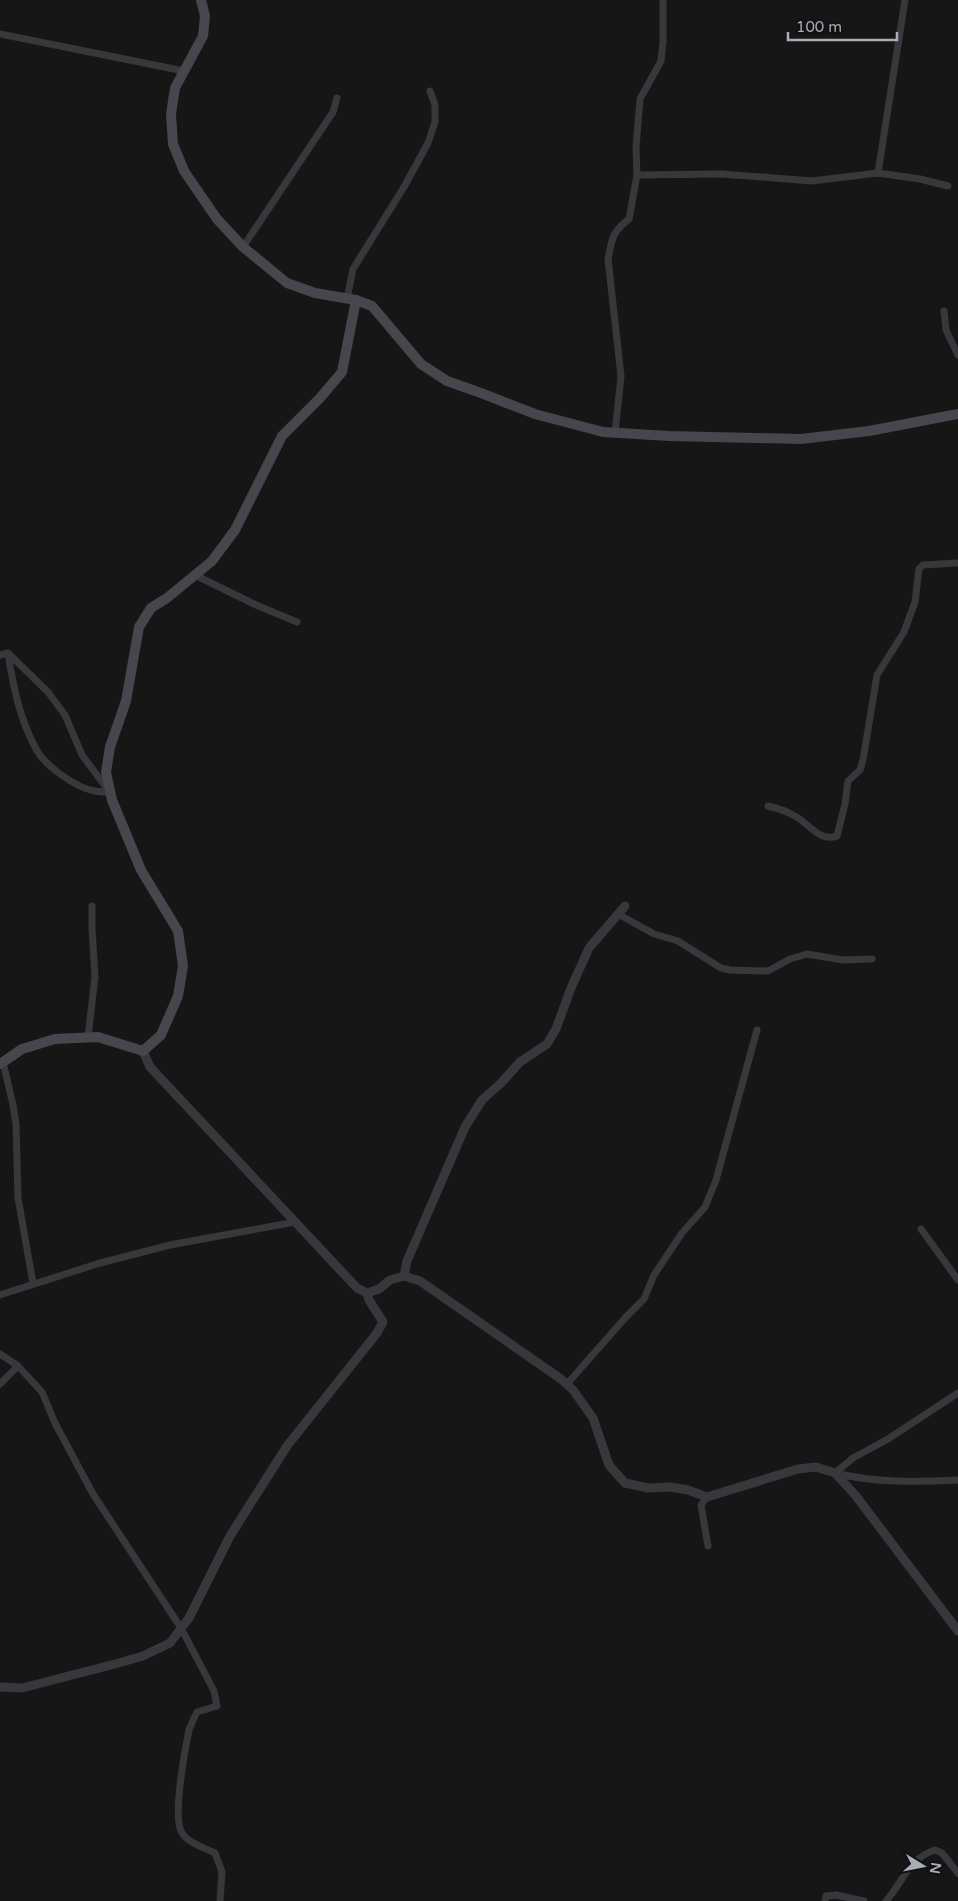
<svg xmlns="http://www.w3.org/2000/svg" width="958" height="1901" viewBox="0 0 958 1901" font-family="'Varela Round',sans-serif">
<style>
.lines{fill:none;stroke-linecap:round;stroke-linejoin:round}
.minor{stroke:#37383c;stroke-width:7}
.tertiary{stroke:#37383c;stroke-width:9}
.secondary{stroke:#45474c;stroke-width:10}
</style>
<rect width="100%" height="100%" fill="#161617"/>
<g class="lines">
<g class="minor">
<path d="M0 34 184 71"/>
<path d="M878 173 905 0"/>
<path d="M637 175 722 174 812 181 878 173 920 179 948 186"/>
<path d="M243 247 333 112 337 98"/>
<path d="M347 299 353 269 404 187 428 143 435 122V105L430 91"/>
<path d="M944 311 946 330 958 355"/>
<path d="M615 433 621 376 608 259C612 239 612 232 629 219L637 175 636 147 640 99 661 61 663 42V0"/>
<path d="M195 575 256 605 297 622"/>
<path d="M8 653C13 686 20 720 36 749 45 766 76 788 95 791 99 792 105 792 110 792"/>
<path d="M0 655 8 653 48 692 65 715 82 755 108 790"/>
<path d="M768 806C776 808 784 810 791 814 807 820 818 843 837 836L845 804 848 781 860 770 863 760 877 675 904 632 915 602 919 569 923 565 958 563"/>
<path d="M618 914 654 934 678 941 721 968 730 970 768 971 790 959 807 954 843 960 872 959"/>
<path d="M88 1037 95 977 92 928V906"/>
<path d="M3 1062 13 1105 16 1124 18 1198 33 1283"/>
<path d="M921 1229 958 1280"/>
<path d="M0 1295 100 1263 170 1245 295 1222"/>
<path d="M0 1354 18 1366 42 1392 55 1423 93 1494 181 1628 214 1691 217 1706 197 1712C194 1718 191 1724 189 1730 185 1749 172 1818 182 1833 188 1843 205 1848 215 1853L222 1872 220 1901"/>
<path d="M0 1384 18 1366"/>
<path d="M567 1384 625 1318 644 1299 654 1275 682 1233 705 1207 716 1180 757 1030"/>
<path d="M958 1393 888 1439 853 1458 835 1473C875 1483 917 1482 958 1480"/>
<path d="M707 1497 701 1505 708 1546"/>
<path d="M825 1901 826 1896 836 1895 864 1901"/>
<path d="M886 1901C903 1882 909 1858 935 1850L942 1853 958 1873"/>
</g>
<g class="tertiary">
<path d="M143 1051 150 1067 357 1288 367 1293 379 1289 390 1280 404 1276 420 1281 561 1379 573 1390 593 1418 609 1465 625 1483 648 1488 671 1487 688 1490 707 1497 798 1469 816 1467 835 1473 856 1496 958 1631"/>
<path d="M404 1276 407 1261 465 1127 482 1100 501 1083 520 1062 547 1044 556 1029 571 988 589 948 625 906"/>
<path d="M0 1687 22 1688 115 1664 143 1656 170 1643 189 1618 230 1536 287 1446 377 1333 383 1322 369 1300 367 1293"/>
</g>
<g class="secondary">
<path d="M201 0 205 16 203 36 175 88 171 114 173 144 184 171 217 219 243 247 287 283 315 293 356 300 372 306 421 364 447 381 481 393 535 414 603 432 669 436 801 439 869 431 958 414"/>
<path d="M0 1064 22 1049 55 1039 98 1037 143 1051 161 1035 178 996 183 966 178 931 141 870 112 800 106 772 110 747 126 701 139 627 151 608 167 598 212 561 235 530 282 436 320 398 342 372 356 300"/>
</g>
</g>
<g transform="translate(923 1866) rotate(100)" stroke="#111112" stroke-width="4" paint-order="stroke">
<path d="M0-4L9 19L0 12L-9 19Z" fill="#a8adb6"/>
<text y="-8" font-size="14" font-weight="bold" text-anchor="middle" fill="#a8adb6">N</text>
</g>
<path d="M788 32v8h109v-8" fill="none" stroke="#a8adb6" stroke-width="2.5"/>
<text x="796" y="32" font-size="15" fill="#a8adb6" stroke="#111112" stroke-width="4" paint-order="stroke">100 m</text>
</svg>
